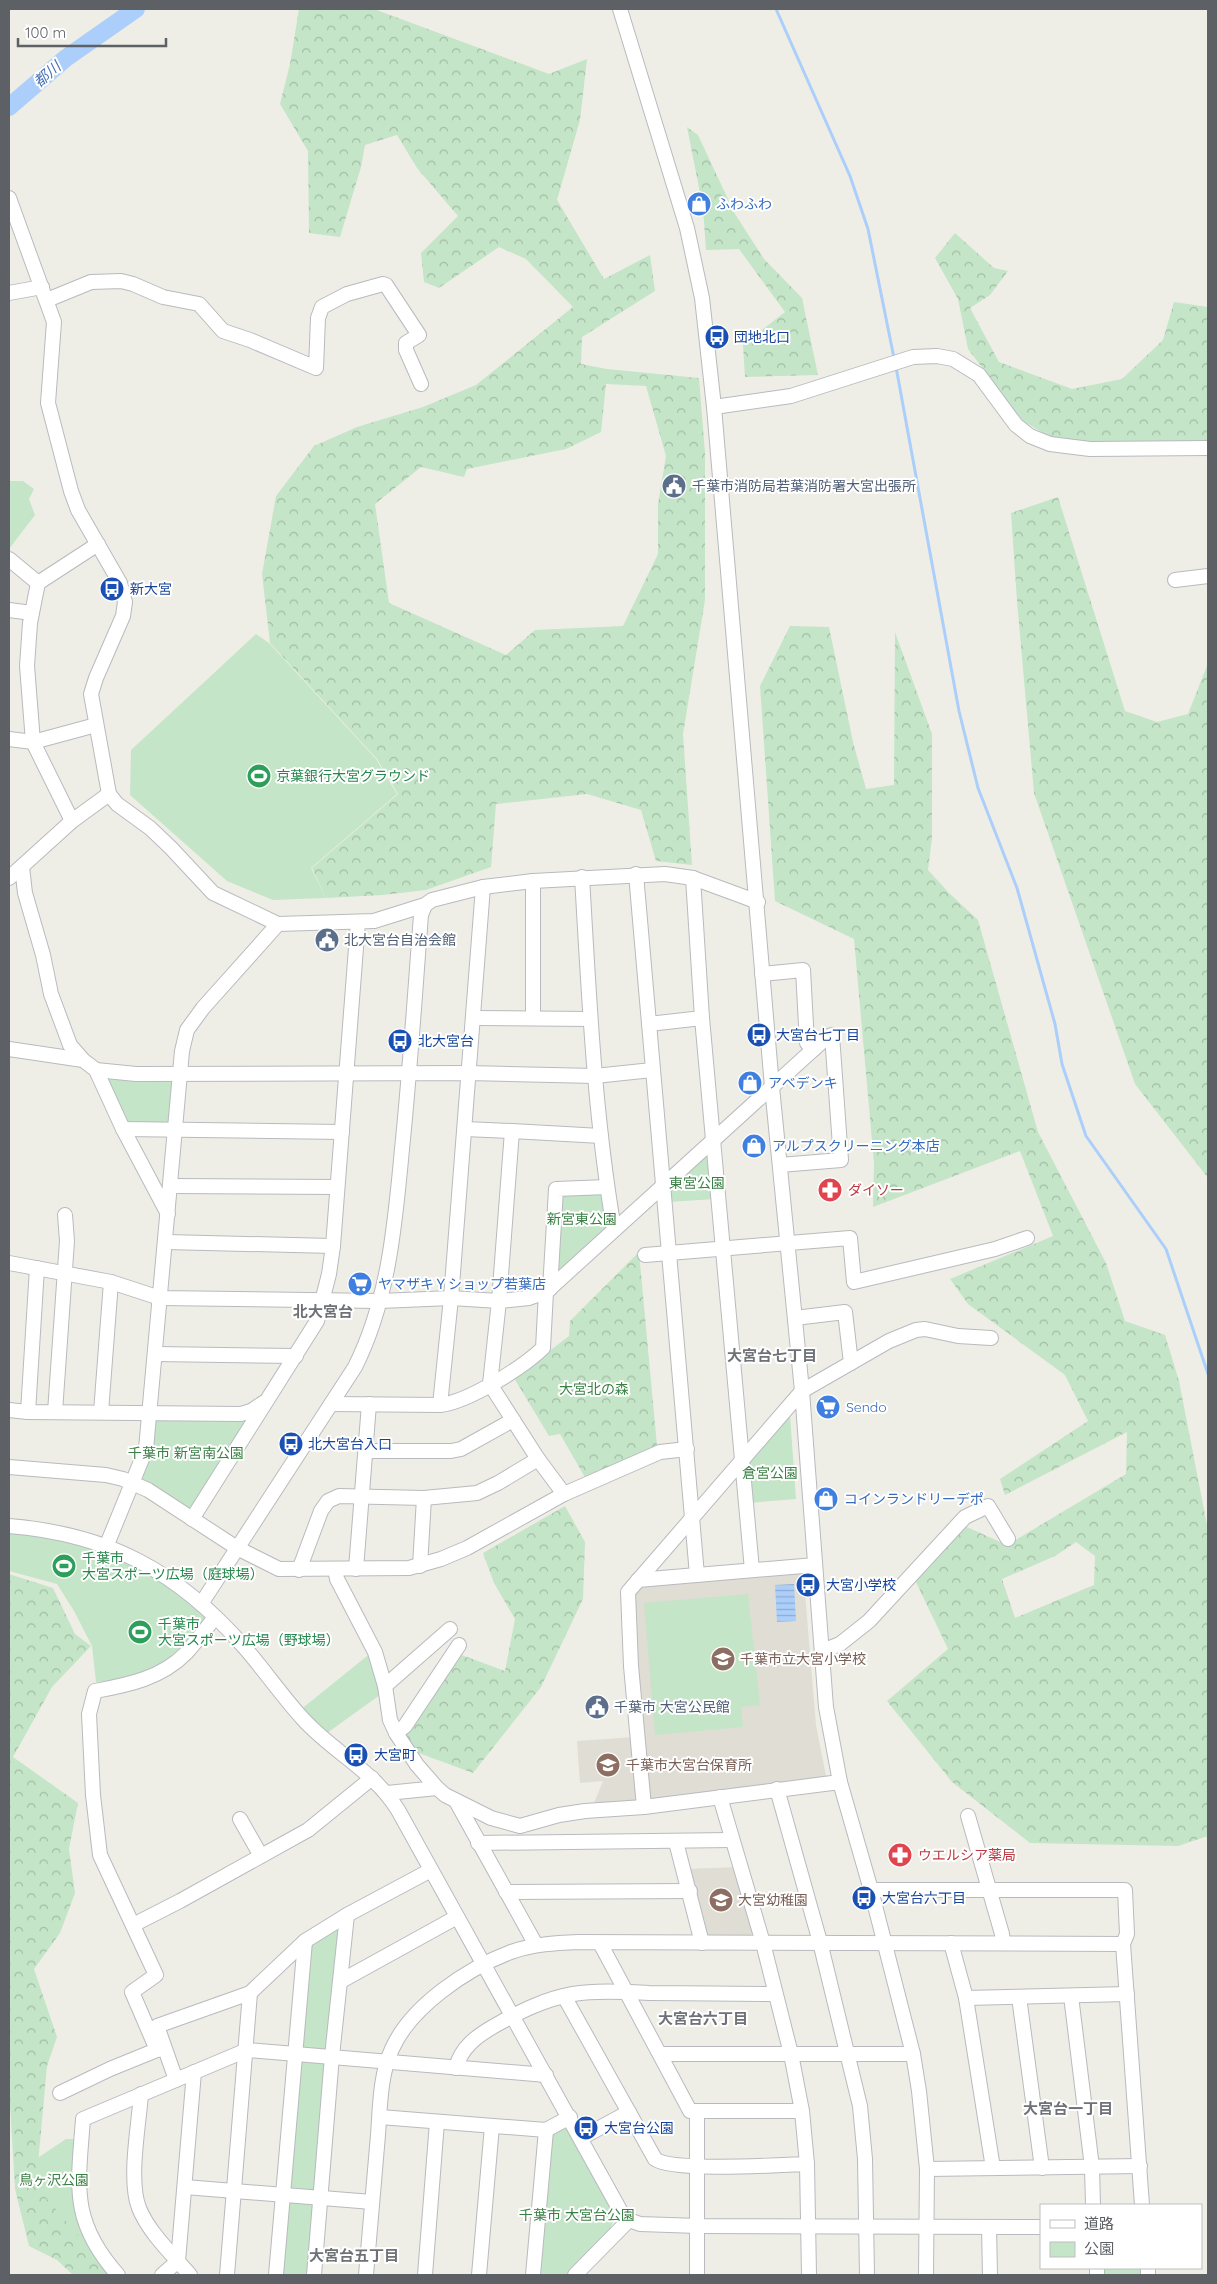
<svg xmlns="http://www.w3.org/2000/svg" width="1217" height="2284" viewBox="0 0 1217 2284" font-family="Quicksand,'Noto Sans JP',sans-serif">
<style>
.education{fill:#dfddd4}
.green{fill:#c4e5c7}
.forest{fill:url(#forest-crowns);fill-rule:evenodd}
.water{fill:url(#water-rules)}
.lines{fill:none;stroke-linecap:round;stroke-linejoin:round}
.stream{stroke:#abcffa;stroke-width:3}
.river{stroke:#abcffa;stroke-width:18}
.minor-casing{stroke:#b8babf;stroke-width:16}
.minor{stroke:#fff;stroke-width:14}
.labels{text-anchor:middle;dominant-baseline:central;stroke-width:4;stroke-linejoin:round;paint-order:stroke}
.shop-label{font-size:14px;fill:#366cbe;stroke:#fff;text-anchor:start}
.transit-label{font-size:14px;fill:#164399;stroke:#fff;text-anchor:start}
.service-label{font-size:14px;fill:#4e5e75;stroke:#fff;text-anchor:start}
.leisure-label{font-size:14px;fill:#27864d;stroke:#fff;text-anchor:start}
.park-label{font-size:14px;fill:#3a8044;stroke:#fff}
.health-label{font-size:14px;fill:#be3a42;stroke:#fff;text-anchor:start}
.education-label{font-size:14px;fill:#785e54;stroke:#fff;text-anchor:start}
.water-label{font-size:15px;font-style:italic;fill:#4b73b4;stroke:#fff}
.neighbourhood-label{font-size:15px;font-weight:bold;fill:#6e7277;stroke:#fff}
</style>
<defs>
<pattern id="forest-crowns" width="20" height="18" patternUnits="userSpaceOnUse" patternTransform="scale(1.25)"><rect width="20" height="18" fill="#c4e5c7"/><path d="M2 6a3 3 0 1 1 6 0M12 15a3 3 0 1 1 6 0" fill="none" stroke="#a2bda5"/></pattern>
<pattern id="water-rules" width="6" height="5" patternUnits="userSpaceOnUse" patternTransform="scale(1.25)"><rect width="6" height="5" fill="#abcffa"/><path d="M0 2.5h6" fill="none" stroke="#8eabce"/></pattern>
</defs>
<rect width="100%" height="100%" fill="#efeee6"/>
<g class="education">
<path d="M803 1569 816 1725 827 1781 647 1801 630 1592 637 1584Z"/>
<path d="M635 1737 642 1803 592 1808 603 1781 580 1783 577 1741Z"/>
<path d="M737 1867 755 1930 749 1937 710 1938 705 1933 687 1869Z"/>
</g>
<g class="green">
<path d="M9 481H23L34 489 29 499 35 515 9 549Z"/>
<path d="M256 634 269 643 376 759 397 794 311 868 326 898 273 900 227 881 130 795 131 750Z"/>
<path d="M99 1073 174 1078 171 1124 125 1127Z"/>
<path d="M708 1151 716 1199 667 1202 666 1189Z"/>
<path d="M600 1191 604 1195 608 1229 556 1277 559 1193Z"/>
<path d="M790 1415 796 1499 748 1503 745 1464Z"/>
<path d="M250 1416 192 1510 189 1511 143 1483 142 1479 151 1447 155 1419Z"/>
<path d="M9 1530 79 1542 155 1574 207 1618C191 1636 168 1663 146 1673 131 1680 113 1681 96 1682L92 1646 74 1611 57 1584 9 1571Z"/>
<path d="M748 1594 760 1705 741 1707 743 1727 655 1735 644 1603Z"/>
<path d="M372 1652 384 1692 323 1736 299 1711Z"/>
<path d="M337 1923 340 1928 326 2051 303 2049 299 2045 308 1945Z"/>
<path d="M303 2059 326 2061 318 2191 287 2189 299 2062Z"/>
<path d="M569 2124 615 2209C614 2238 590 2256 571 2275H536L548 2136Z"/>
<path d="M66 2139H77L74 2180 97 2256H79L33 2188 36 2159Z"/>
<path d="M289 2200 314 2202 311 2275H280Z"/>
<rect x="1096" y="2268" width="49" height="7"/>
</g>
<g class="forest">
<path d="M299 9H374L549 74 587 59 580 120 557 200 604 279 650 255 655 291 582 337 581 364 607 369 699 378 705 453V600L683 734 692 865 656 861 641 810 587 794 496 804 491 867 426 890 383 895 326 898 312 868 398 794 377 759 270 643 262 574 276 496 314 446 357 427 423 407 476 385 573 307 526 259 499 247 439 288 424 282 421 253 458 216 417 168 397 135 365 145 361 167 340 237 309 233 308 151 280 104 290 64ZM606 384 646 386 666 456 658 504V554L623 626 535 630 506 655 389 603 375 504 421 467 464 477 467 469 566 449 601 432Z"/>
<path d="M687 127 698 135 735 214 764 259 802 298 818 375 745 377 743 345 785 312 739 249 706 250 703 208Z"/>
<path d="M955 233 994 268 1008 271 990 295 970 308 999 362 1072 389 1122 379 1163 340 1174 302 1208 307V440L1178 444 1057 441 1023 421 968 349 958 299 935 258Z"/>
<path d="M1058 497 1125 711 1157 722 1188 714 1208 663V1178L1135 1084 1034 793 1017 601 1011 513Z"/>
<path d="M790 626 829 627 853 742 866 789 894 785 895 632 932 734V838L928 870 949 893 978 920 1038 1132 1106 1263 1125 1321 1165 1335 1179 1381 1208 1530V1836L1178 1846 1030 1843 952 1782 887 1701 948 1649 914 1578 960 1524 1007 1545 1126 1474 1127 1432 1005 1495 1000 1479 1088 1421 1065 1375 968 1304 950 1279 1053 1236 1020 1151 873 1207 874 1163 854 939 775 901 760 686ZM1076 1542 1095 1556 1094 1585 1015 1618 1002 1579 1055 1556Z"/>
<path d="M639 1252 657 1446 586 1479 560 1434 549 1436 514 1378 569 1336 570 1321Z"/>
<path d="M565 1506 585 1542 583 1599 541 1687 473 1773 416 1752 402 1728 456 1653 505 1671 515 1619 494 1583 483 1553Z"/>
<path d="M9 1574 53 1588 75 1634 91 1646 52 1687 13 1757 78 1803 69 1849 75 1893 60 1933 34 1969 57 2037 47 2066 36 2186 112 2275H73L57 2260 29 2246 15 2189 9 2088Z"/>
</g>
<path class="water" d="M794 1584 796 1621 777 1622 775 1585Z"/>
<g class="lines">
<g class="stream">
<path d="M776 9 850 176 868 229 894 358"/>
<path d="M896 367 959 711 978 788 1017 888 1055 1024 1062 1064 1086 1136 1166 1249 1208 1374"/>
</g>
<path class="river" d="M9 107 66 58 136 9"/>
<defs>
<g id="minor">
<path d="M620 9 687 228 702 298 714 407 772 1087 802 1391 826 1707 840 1782 871 1890 913 2054 919 2091 927 2169 926 2275"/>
<path d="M9 198 54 322 48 403 71 491 78 510 120 583 125 602 123 616 96 678 91 694 109 794 117 804 150 828 171 848 213 893 278 924 374 921 425 905 432 900 483 887 533 881 665 874 693 878 758 902"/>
<path d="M9 293 42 287"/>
<path d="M47 300 91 282 121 281 133 284 163 297 199 304 223 331 250 340 316 368 318 318 322 307 347 294 383 284 386 285 419 335 406 343V350L421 384"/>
<path d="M714 407 791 396 913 357 937 356 953 359 979 375 1016 425 1030 436 1050 444 1090 449 1208 448"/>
<path d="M9 559 38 583"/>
<path d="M1175 580 1208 576"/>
<path d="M9 610 32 613"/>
<path d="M9 739 33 742 96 725"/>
<path d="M72 821 33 742 27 666 30 623 38 583 98 544"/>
<path d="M22 867 25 893 43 955 51 994 70 1045 83 1060"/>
<path d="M636 874 697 1575"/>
<path d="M582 877C589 995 594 1112 614 1229"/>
<path d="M9 878 72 821 109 794"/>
<path d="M693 878 702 1018 752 1570"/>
<path d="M762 974 803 970 807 1043 814 1049"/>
<path d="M473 1018 590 1019"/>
<path d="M533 1018V881"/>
<path d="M649 1024 702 1018"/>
<path d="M9 1049 83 1060 96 1070 136 1074 469 1073 595 1076 652 1070"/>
<path d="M96 1070 123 1129 168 1214"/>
<path d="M123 1129 342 1132"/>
<path d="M465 1129 512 1131"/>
<path d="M170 1186 337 1187"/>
<path d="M166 1242 333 1246"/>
<path d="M645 1255 850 1238 854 1282 995 1249 1027 1238"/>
<path d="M9 1263 111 1282 160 1298 380 1301 451 1298 499 1301 529 1298 546 1292 827 1037 832 1035 841 1160 780 1165"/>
<path d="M550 1289 556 1189 607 1187"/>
<path d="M795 1318 845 1312 851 1363"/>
<path d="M156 1354 296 1356"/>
<path d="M331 1404 440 1405C468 1402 522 1368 543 1348L546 1292"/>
<path d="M440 1405 451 1298 483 887"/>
<path d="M9 1410 28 1412 241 1414 251 1411 263 1403"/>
<path d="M28 1412 37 1268"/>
<path d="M55 1412 67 1241 65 1215"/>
<path d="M101 1412 111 1282"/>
<path d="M366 1451H451L461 1449 513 1420"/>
<path d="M9 1467 106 1475 123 1479 148 1490 237 1548 279 1569 409 1568 441 1559 467 1548 564 1494 538 1459 490 1384 499 1301 512 1131 601 1136"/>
<path d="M564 1494 660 1452 687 1449"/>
<path d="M192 1519 317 1321 329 1274 333 1246 358 922"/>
<path d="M9 1526C109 1534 179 1572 245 1648 265 1671 282 1696 303 1719 334 1753 373 1770 398 1810L621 2212 629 2220 640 2224 698 2226 1041 2227"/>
<path d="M106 1547 146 1449 182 1051 187 1030 203 1008 278 924"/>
<path d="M420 1566 424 1498"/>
<path d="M335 1569 337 1579 375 1652 385 1686 390 1720 396 1733 417 1765 437 1788 445 1795 491 1818 520 1826 559 1815 585 1811 644 1807 840 1782"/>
<path d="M356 1569 369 1404"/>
<path d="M299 1570 321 1511 328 1501 339 1496 424 1498 477 1493 498 1483 538 1459"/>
<path d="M638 1580 815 1565"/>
<path d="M201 1604 355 1367C389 1299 395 1224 402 1149 410 1071 415 993 421 915L425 905"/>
<path d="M822 1651 840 1644 869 1621 965 1517 988 1506 1008 1539"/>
<path d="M385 1686 450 1629"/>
<path d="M396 1733 405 1726 459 1645"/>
<path d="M777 1789 820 1942 860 2106 865 2159 867 2275"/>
<path d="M387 1793 437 1788"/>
<path d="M720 1797 763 1943 791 2054 802 2111 807 2164 809 2275"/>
<path d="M456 1801 536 1945"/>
<path d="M644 1807 631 1666 628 1592 802 1391 889 1341 916 1330 925 1329 958 1336 991 1338"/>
<path d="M968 1816 1002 1934 1003 1943"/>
<path d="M240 1819 261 1856"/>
<path d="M676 1842 702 1943"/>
<path d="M478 1843 732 1840"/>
<path d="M871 1890H1125L1127 1934 1123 1944 1142 2205"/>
<path d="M506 1892 690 1891"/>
<path d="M133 1925 180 1901 308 1830 372 1778"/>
<path d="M600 1943 690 2111H802"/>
<path d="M951 1943 966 1998 993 2168"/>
<path d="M341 1981 457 1917"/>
<path d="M564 1996 655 2159C672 2172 780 2165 807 2164"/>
<path d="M1071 1996 1092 2167 1093 2205"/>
<path d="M1019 1997 1042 2168"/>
<path d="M966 1998 1127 1994"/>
<path d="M157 2050 132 1992 156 1975 100 1855 93 1795 89 1714 95 1691C128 1685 162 1678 186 1653 196 1642 206 1629 215 1617"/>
<path d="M660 2054H913"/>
<path d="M456 2068C461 2047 478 2035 496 2025 521 2011 545 1999 573 1994 598 1990 625 1992 649 1993 691 1993 733 1994 775 1994"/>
<path d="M176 2080 157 2026 250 1993 305 1941 347 1915 431 1870"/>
<path d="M60 2093 110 2069 164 2047"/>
<path d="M141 2094C139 2124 128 2180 139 2208 149 2233 173 2255 190 2275"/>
<path d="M697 2111V2275"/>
<path d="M380 2117 546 2130 570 2117"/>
<path d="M581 2138 629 2112"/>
<path d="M927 2169 1140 2166"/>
<path d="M185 2187 372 2202"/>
<path d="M989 2227 990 2275"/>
<path d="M1097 2268V2275"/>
<path d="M1148 2268V2275"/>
<path d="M118 2275C70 2221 78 2186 83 2119L247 2050 546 2075"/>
<path d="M162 2275 178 2261 194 2072"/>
<path d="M227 2275 250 1993"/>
<path d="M276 2275 305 1941"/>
<path d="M314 2275 332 2056 347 1915"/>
<path d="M366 2275C370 2228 374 2182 378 2135 380 2108 380 2074 392 2049 411 2006 468 1968 511 1952 533 1944 556 1943 579 1942L1123 1944"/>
<path d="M425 2275 437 2122"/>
<path d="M479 2275 492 2126"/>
<path d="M533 2275 546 2130"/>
<path d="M575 2275 629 2220"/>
</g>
</defs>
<use href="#minor" class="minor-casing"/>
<use href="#minor" class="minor"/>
</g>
<defs>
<symbol id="shop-disc" viewBox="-11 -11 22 22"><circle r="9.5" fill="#3f7fe0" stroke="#fff"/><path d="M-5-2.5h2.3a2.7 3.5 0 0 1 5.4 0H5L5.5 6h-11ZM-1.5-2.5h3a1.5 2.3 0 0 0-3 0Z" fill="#fff"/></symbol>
<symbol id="bus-disc" viewBox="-11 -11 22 22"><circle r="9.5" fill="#1a4fb4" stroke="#fff"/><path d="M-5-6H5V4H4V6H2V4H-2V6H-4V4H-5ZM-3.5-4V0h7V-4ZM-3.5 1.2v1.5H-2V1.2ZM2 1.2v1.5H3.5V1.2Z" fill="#fff"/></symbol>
<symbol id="civic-disc" viewBox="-11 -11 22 22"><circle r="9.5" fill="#5c6f8a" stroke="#fff"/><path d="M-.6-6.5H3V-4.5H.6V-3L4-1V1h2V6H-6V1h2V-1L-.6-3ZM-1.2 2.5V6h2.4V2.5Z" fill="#fff"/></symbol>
<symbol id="stadium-disc" viewBox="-11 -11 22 22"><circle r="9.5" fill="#2e9e5b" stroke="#fff"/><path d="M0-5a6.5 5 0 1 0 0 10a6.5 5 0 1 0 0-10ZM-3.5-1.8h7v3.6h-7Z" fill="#fff"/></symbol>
<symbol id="pharmacy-disc" viewBox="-11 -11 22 22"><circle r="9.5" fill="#e0444e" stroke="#fff"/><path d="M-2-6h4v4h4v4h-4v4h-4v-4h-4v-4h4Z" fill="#fff"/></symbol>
<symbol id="supermarket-disc" viewBox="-11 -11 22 22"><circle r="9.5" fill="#3f7fe0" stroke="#fff"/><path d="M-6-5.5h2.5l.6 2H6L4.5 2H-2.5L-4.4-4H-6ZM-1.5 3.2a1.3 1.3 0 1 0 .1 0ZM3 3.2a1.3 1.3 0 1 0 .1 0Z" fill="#fff"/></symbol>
<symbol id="school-disc" viewBox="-11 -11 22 22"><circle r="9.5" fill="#8d6e63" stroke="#fff"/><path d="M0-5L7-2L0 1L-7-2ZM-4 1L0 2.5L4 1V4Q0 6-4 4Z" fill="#fff"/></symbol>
</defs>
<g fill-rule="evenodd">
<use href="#shop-disc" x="685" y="190" width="28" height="28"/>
<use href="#bus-disc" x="703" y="323" width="28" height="28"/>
<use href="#civic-disc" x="660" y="472" width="28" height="28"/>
<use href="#bus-disc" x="98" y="575" width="28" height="28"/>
<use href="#stadium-disc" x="245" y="762" width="28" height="28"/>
<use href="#civic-disc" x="313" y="926" width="28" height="28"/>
<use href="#bus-disc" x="745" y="1021" width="28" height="28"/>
<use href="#bus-disc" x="386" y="1027" width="28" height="28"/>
<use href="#shop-disc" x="736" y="1069" width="28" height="28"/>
<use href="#shop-disc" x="740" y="1132" width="28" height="28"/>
<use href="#pharmacy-disc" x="816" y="1176" width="28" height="28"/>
<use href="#supermarket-disc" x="346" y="1270" width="28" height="28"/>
<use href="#supermarket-disc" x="814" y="1393" width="28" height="28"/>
<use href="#bus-disc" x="277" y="1430" width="28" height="28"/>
<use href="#shop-disc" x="812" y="1485" width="28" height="28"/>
<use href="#stadium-disc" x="50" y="1552" width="28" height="28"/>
<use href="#bus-disc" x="794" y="1571" width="28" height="28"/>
<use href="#stadium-disc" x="126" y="1618" width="28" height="28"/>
<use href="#school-disc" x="709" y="1645" width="28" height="28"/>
<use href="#civic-disc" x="583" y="1693" width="28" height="28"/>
<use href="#bus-disc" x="342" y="1741" width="28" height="28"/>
<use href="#school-disc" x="594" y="1751" width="28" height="28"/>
<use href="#pharmacy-disc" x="886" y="1841" width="28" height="28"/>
<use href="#bus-disc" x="850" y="1884" width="28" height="28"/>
<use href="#school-disc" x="707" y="1886" width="28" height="28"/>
<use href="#bus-disc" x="572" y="2114" width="28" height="28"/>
</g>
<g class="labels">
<g class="shop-label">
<text x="716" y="204">ふわふわ</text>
<text x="768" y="1083">アベデンキ</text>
<text x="772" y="1146">アルプスクリーニング本店</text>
<text x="378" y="1284">ヤマザキＹショップ若葉店</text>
<text x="846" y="1407">Sendo</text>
<text x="844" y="1499">コインランドリーデポ</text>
</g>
<g class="transit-label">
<text x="734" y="337">団地北口</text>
<text x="130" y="589">新大宮</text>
<text x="776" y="1035">大宮台七丁目</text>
<text x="418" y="1041">北大宮台</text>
<text x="308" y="1444">北大宮台入口</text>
<text x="826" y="1585">大宮小学校</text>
<text x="374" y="1755">大宮町</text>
<text x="882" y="1898">大宮台六丁目</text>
<text x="604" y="2128">大宮台公園</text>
</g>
<g class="service-label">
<text x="692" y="486">千葉市消防局若葉消防署大宮出張所</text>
<text x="344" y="940">北大宮台自治会館</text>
<text x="614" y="1707">千葉市 大宮公民館</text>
</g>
<g class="leisure-label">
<text x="276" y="776">京葉銀行大宮グラウンド</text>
<text x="82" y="1558">千葉市<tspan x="82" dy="16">大宮スポーツ広場（庭球場）</tspan></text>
<text x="158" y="1624">千葉市<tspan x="158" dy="16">大宮スポーツ広場（野球場）</tspan></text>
</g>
<g class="park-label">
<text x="697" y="1183">東宮公園</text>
<text x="582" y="1219">新宮東公園</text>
<text x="594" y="1389">大宮北の森</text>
<text x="186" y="1453">千葉市 新宮南公園</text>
<text x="770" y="1473">倉宮公園</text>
<text x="54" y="2180">鳥ヶ沢公園</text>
<text x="577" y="2215">千葉市 大宮台公園</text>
</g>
<g class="health-label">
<text x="848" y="1190">ダイソー</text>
<text x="918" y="1855">ウエルシア薬局</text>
</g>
<g class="education-label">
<text x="740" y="1659">千葉市立大宮小学校</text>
<text x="626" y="1765">千葉市大宮台保育所</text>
<text x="738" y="1900">大宮幼稚園</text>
</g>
<g class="water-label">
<text transform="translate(47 74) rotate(-41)">都川</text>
</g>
<g class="neighbourhood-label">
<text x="323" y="1311">北大宮台</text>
<text x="772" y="1355">大宮台七丁目</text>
<text x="703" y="2018">大宮台六丁目</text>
<text x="1068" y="2108">大宮台一丁目</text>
<text x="354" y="2255">大宮台五丁目</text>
</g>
</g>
<rect width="1217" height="2284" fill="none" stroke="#5d6065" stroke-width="20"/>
<rect x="1040" y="2204" width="162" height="65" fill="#ffffff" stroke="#bebfc1"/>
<rect x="1050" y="2220" width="25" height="8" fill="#ffffff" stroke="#bebfc1"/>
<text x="1084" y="2229" font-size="15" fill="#5d6065">道路</text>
<rect x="1050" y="2242" width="25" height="15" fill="#c4e5c7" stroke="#bebfc1"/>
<text x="1084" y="2254" font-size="15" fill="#5d6065">公園</text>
<path d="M18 38v8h148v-8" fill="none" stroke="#5d6065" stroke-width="2.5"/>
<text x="25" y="38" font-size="15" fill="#5d6065" stroke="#ffffff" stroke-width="4" paint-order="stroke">100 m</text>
</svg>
